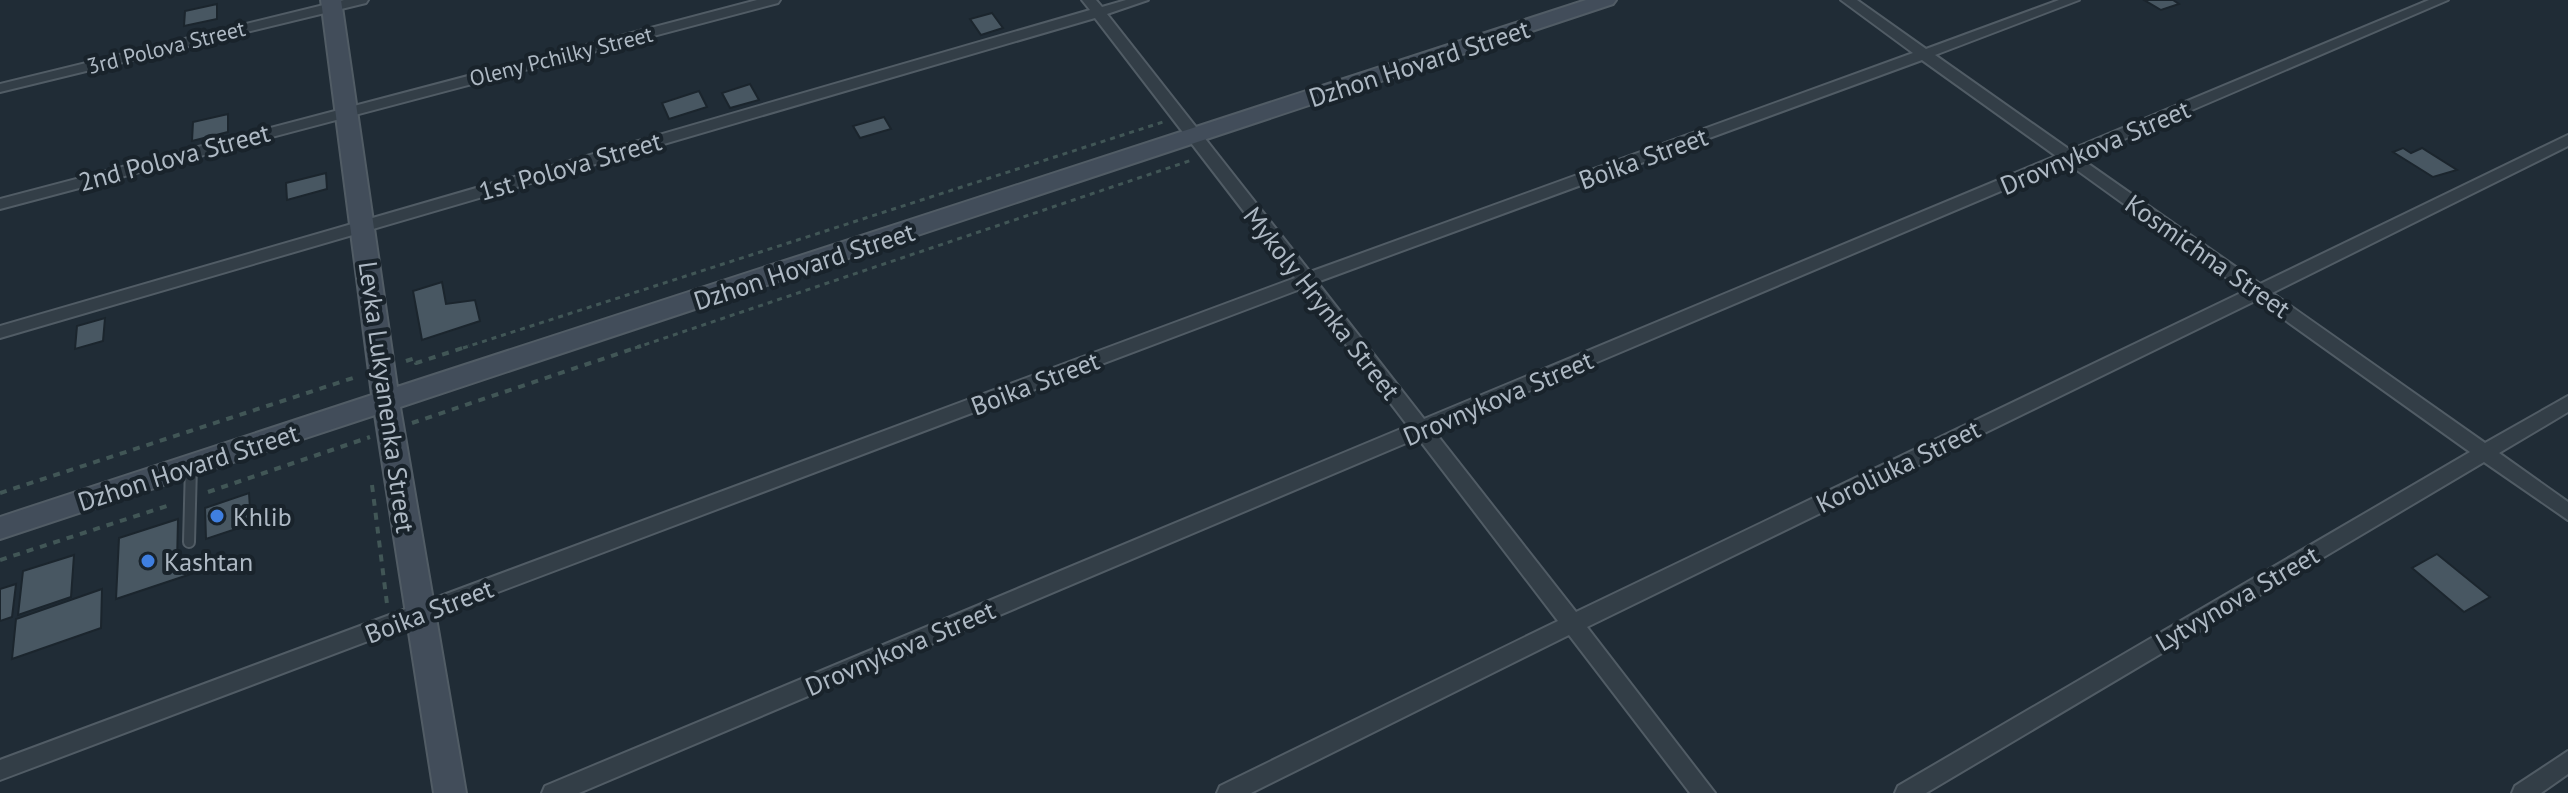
<svg xmlns="http://www.w3.org/2000/svg" width="2568" height="793" viewBox="0 0 2568 793" font-family="'PT Sans',sans-serif">
<style>
.building{fill:#485762;stroke:#1b252d;stroke-width:2}
.lines{fill:none;stroke-linecap:round;stroke-linejoin:round}
.lane-casing{stroke:#515c65;stroke-width:14}
.street-casing{stroke:#515c65;stroke-width:4}
.secondary-casing{stroke:#515c65;stroke-width:4}
.path-far1{stroke:#415656;stroke-width:3;stroke-dasharray:5 5;stroke-linecap:butt}
.path{stroke:#415656;stroke-width:4;stroke-dasharray:7 7;stroke-linecap:butt}
.lane{stroke:#333e47;stroke-width:10}
.street{fill:#333e47;fill-rule:evenodd}
.secondary{fill:#424d5a;fill-rule:evenodd}
.shop-dot{fill:#3f7fe0;stroke:#19232b;stroke-width:3}
.labels{text-anchor:middle;dominant-baseline:central;stroke-width:8;stroke-linejoin:round;paint-order:stroke}
.far-street-label{font-size:22px;fill:#aeb9c4;stroke:#19232b}
.street-label{font-size:26px;fill:#aeb9c4;stroke:#19232b}
.poi-label{font-size:26px;fill:#aeb9c4;stroke:#19232b;text-anchor:start}
</style>
<rect width="100%" height="100%" fill="#202c36"/>
<g class="building">
<path d="M2144 0H2173L2179 4 2161 10Z"/>
<path d="M217 4V19L184 26 185 11Z"/>
<path d="M992 13 1003 28 981 35 970 19Z"/>
<path d="M750 84 759 100 730 108 722 93Z"/>
<path d="M699 91 707 107 669 119 662 103Z"/>
<path d="M228 114V132L192 141 193 122Z"/>
<path d="M884 117 891 129 860 138 853 126Z"/>
<path d="M2403 148 2411 153 2422 148 2457 170 2433 177 2393 152Z"/>
<path d="M326 173 327 189 287 200 286 183Z"/>
<path d="M442 282 446 304 475 300 480 321 422 340 413 291Z"/>
<path d="M105 318 103 341 75 349 77 326Z"/>
<path d="M249 493 251 524 206 539 205 508Z"/>
<path d="M178 519 177 564 194 558V573L116 599 119 538Z"/>
<path d="M2437 554 2490 597 2464 612 2412 568Z"/>
<path d="M74 555 71 597 18 615 23 571Z"/>
<path d="M16 584 12 617 0 621V589Z"/>
<path d="M102 589 101 628 12 659 16 619Z"/>
</g>
<g class="lines">
<defs>
<path id="lane" d="M189 542 191 466"/>
<g id="street">
<path d="M344 0H368L366 3 0 92V84Z"/>
<path d="M757 0H780L778 3 0 209V199Z"/>
<path d="M1082 0H1096L1102 7 1126 0H1148L1107 14 1310 272 1913 53 1841 0H1857L1926 49 2059 0H2079L1935 55 2070 150 2429 0H2448L2080 158 2260 284 2568 135V146L2272 293 2485 443 2568 396V412L2499 453 2568 502V520L2484 462 1926 793H1895L1898 786 2470 452 2257 300 1587 627 1715 793H1690L1569 635 1251 793H1217L1220 786 1558 621 1418 438 579 793H542L545 786 1408 426 1303 288 0 780V760L1295 278 1095 18 0 338V326L1090 10ZM1922 60 2056 156 1424 419 1317 282ZM2067 163 2245 291 1576 612 1434 431Z"/>
<path d="M2568 751V774L2541 793H2512L2515 786Z"/>
</g>
<path id="secondary" d="M321 0H341L397 387 1586 0H1616L1613 4 400 407 466 793H434L375 415 0 539V517L372 395Z"/>
</defs>
<use href="#lane" class="lane-casing"/>
<use href="#street" class="street-casing"/>
<use href="#secondary" class="secondary-casing"/>
<g class="path-far1">
<path d="M463 348 1163 122"/>
<path d="M635 348 1192 160"/>
</g>
<g class="path">
<path d="M406 361 415 358 416 363 469 346"/>
<path d="M412 423 641 346"/>
<path d="M372 485 387 604"/>
<path d="M208 492 370 437"/>
<path d="M0 493 359 376"/>
<path d="M0 560 173 504"/>
</g>
<use href="#lane" class="lane"/>
<use href="#street" class="street"/>
<use href="#secondary" class="secondary"/>
</g>
<g class="shop-dot">
<circle cx="217" cy="516" r="8"/>
<circle cx="148" cy="561" r="8"/>
</g>
<g class="labels">
<g class="far-street-label">
<text transform="translate(166 47) rotate(-14)">3rd Polova Street</text>
<text transform="translate(561 56) rotate(-14)">Oleny Pchilky Street</text>
</g>
<g class="street-label">
<text transform="translate(1419 63) rotate(-18)">Dzhon Hovard Street</text>
<text transform="translate(2095 147) rotate(-23)">Drovnykova Street</text>
<text transform="translate(174 157) rotate(-15)">2nd Polova Street</text>
<text transform="translate(1643 158) rotate(-20)">Boika Street</text>
<text transform="translate(570 166) rotate(-16)">1st Polova Street</text>
<text transform="translate(2208 256) rotate(35)">Kosmichna Street</text>
<text transform="translate(804 266) rotate(-18)">Dzhon Hovard Street</text>
<text transform="translate(1322 303) rotate(52)">Mykoly Hrynka Street</text>
<text transform="translate(1035 383) rotate(-21)">Boika Street</text>
<text transform="translate(387 397) rotate(82)">Levka Lukyanenka Street</text>
<text transform="translate(1498 398) rotate(-23)">Drovnykova Street</text>
<text transform="translate(1898 466) rotate(-26)">Koroliuka Street</text>
<text transform="translate(188 467) rotate(-18)">Dzhon Hovard Street</text>
<text transform="translate(2237 598) rotate(-30)">Lytvynova Street</text>
<text transform="translate(429 611) rotate(-21)">Boika Street</text>
<text transform="translate(900 648) rotate(-23)">Drovnykova Street</text>
</g>
<g class="poi-label">
<text x="233" y="516">Khlib</text>
<text x="164" y="561">Kashtan</text>
</g>
</g>
</svg>
